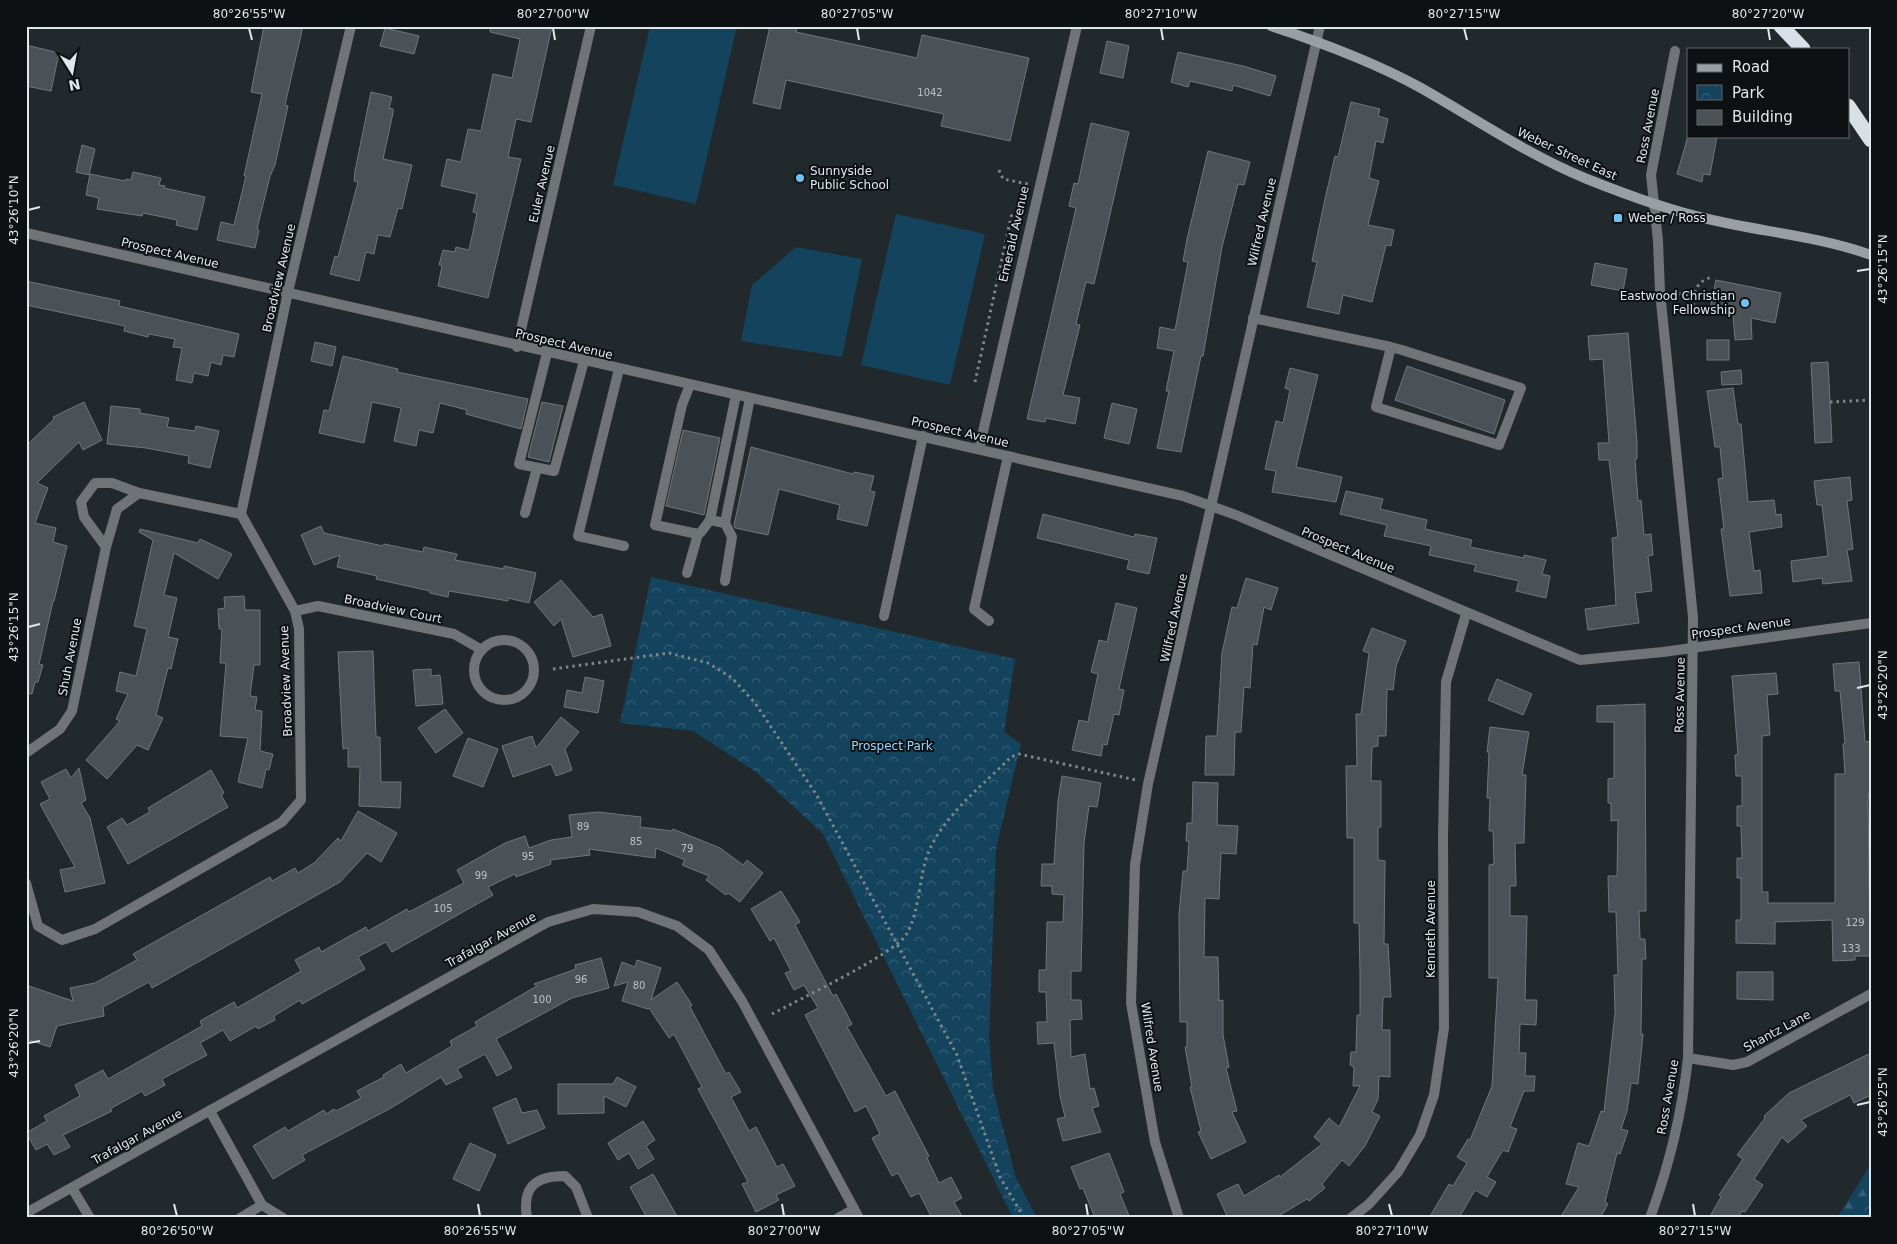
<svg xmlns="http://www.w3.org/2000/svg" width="1897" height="1244" viewBox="0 0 1897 1244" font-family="'DejaVu Sans',sans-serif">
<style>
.forest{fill:url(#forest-firs)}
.park{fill:url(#park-crowns)}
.garden{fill:#14435e}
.building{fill:#4a5257;stroke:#6f777d}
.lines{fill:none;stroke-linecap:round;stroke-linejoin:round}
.path{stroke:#808689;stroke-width:3;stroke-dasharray:2.5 4;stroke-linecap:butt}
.lane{stroke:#707476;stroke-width:10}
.street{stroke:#707476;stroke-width:10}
.secondary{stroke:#999fa3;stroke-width:10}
.highway{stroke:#d6e0e6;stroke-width:15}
.ticks{fill:none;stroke:#e2e7ea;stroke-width:2}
.poi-dot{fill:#70c1f4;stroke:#0e1113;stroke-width:2}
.labels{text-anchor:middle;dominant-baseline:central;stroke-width:4;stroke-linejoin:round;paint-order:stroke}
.number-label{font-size:10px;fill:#bcc2c5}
.street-label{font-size:12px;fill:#e2e7ea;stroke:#0e1113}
.poi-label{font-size:12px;fill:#e2e7ea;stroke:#0e1113;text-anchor:start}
.park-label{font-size:12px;fill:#96d5ff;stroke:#0e1113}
.neatline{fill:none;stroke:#e2e7ea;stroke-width:2}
.ticks-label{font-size:12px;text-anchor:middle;fill:#e2e7ea}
</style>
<defs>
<pattern id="forest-firs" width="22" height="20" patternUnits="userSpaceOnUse" patternTransform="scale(1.25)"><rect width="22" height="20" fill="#14435e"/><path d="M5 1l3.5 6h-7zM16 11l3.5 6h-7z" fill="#365e75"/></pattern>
<pattern id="park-crowns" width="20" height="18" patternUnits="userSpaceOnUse" patternTransform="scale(1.25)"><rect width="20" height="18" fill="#14435e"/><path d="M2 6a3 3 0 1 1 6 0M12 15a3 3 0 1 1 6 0" fill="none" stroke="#365e75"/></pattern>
</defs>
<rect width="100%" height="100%" fill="#22292d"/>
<path class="forest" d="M1871 1164V1218H1837Z"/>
<g class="park">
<path d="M651 577 1015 659 1004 732 1021 744 996 849 989 1037 993 1089 1016 1178 1037 1218H1013L823 834 756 772 693 731 620 723Z"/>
<path d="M1871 1199V1218H1858Z"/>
</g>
<g class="garden">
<path d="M650 26H737L696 204 613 185Z"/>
<path d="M896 214 985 234 950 385 861 365Z"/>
<path d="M796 247 862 259 842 357 741 341 752 285Z"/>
</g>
<g class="building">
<path d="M264 26H303L285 105 288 106 275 165 270 176 257 229 259 230 255 248 217 240 221 222 234 225 246 176H244L262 94 251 92Z"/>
<path d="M491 26H552L531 122 516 119 508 157 521 159 488 298 438 286 442 266 439 265 443 250 455 252 456 247 469 250 477 213 473 212 477 194 441 186 447 159 461 162 468 129 481 131 493 74 512 78 520 39 490 32Z"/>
<path d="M770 26H797L796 32 917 58 922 35 1029 58 1010 141 941 126 944 114 786 80 780 109 753 103Z"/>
<path d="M385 28 419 36 414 54 380 46Z"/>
<path d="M1107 41 1129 46 1123 78 1100 73Z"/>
<path d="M26 45 59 53 51 91 26 86Z"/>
<path d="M1178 52 1243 66 1276 76 1270 96 1233 85 1232 91 1190 81 1188 87 1171 82Z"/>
<path d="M371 92 392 97 389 108 393 109V113L383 159 412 165 402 209 398 208 390 237 378 235 374 254 366 252 359 281 330 274 335 256 338 257 358 182 354 181 355 171Z"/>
<path d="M1351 102 1380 109 1378 116 1388 119 1383 143 1376 141 1369 178 1379 181 1368 225 1394 230 1391 246 1386 245 1372 302 1343 295 1339 314 1307 307 1317 262 1312 261 1325 199 1335 156 1338 157Z"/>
<path d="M1091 123 1129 132 1094 284 1086 282 1076 324 1080 325 1063 395 1080 398 1075 424 1046 418 1045 422 1027 419 1076 208 1069 206 1074 183 1078 184Z"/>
<path d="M1688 136H1717L1710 175 1703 174 1702 182 1677 174Z"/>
<path d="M82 145 95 149 89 175 76 172Z"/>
<path d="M1208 151 1250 162 1244 185 1238 184 1222 247 1203 356H1201L1181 452 1157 448 1169 391H1166L1174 351 1157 348 1160 327 1175 330 1188 262 1183 261 1187 239Z"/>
<path d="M133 172 161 178 159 185 165 186 164 188 205 197 197 230 176 225 177 220 143 213 142 216 97 209 99 198 86 195 90 174 125 181 126 179 131 180Z"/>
<path d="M1595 263 1627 269 1623 291 1591 285Z"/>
<path d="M1716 280 1781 293 1775 323 1751 318 1752 339 1735 340 1733 314 1710 309Z"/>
<path d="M26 281 120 301 119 306 239 334 234 357 223 355 221 365 211 362 208 376 194 373 192 383 176 380 182 348 173 347 175 339 149 334 148 337 124 331 125 326 26 305Z"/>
<path d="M1628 333 1637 442V459H1635L1638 501 1641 500 1644 535 1651 534 1653 555 1648 556 1652 591 1635 593 1639 623 1588 630 1585 609 1616 605 1612 538 1618 537 1609 460H1599L1598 443H1609L1603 359 1590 360 1588 336Z"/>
<rect x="1707" y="340" width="22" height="20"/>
<path d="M315 342 336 347 332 366 311 361Z"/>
<path d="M343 356 398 369 397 372 528 399 521 429 466 414 467 410 440 403 433 433 419 430 416 446 394 441 401 408 372 402 364 443 319 433 324 410 329 411Z"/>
<path d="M1828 362 1832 442 1815 443 1811 363Z"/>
<path d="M1407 366 1505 400 1494 434 1395 400Z"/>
<path d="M1290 368 1318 375 1296 467 1342 477 1336 502 1272 492 1276 471 1265 469 1276 421 1283 423 1290 390 1285 388Z"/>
<path d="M1741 370 1742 384 1722 385 1721 372Z"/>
<path d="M1733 388 1738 424H1741L1748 502 1774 500 1776 515 1781 514 1782 527 1749 532 1754 571 1760 570 1762 593 1730 596 1721 529H1724L1718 479 1723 478 1720 447H1715L1707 391Z"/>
<path d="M84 402 102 440 83 450 79 442 37 483 48 488 35 523 56 528 53 542 67 546 54 601H53L39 664 43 665 38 682H35L32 694 26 693V446L54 419 53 417Z"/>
<path d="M542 402 563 406 549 462 528 457Z"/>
<path d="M1112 403 1137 409 1129 444 1104 438Z"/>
<path d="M111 406 140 409V413L169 418 167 427 195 431 196 426 219 431 210 468 188 463 189 456 146 448 107 444Z"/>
<path d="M683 430 720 438 704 515 666 506Z"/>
<path d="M751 447 853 474 854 472 874 476 870 491 875 492 867 526 837 519 840 505 779 489 768 535 735 528 734 525Z"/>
<path d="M1850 477 1852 500 1847 501 1853 549 1847 550 1852 581 1823 584 1822 578 1793 582 1791 561 1828 556 1822 505H1817L1814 481Z"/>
<path d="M1346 491 1383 499 1380 509 1427 520 1425 529 1472 540 1470 547 1524 558V555L1546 560 1542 574 1550 576 1546 598 1516 591 1519 581 1474 571 1476 565 1429 555 1431 546 1384 536 1387 525 1340 514Z"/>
<path d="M1043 514 1134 537 1135 534 1157 538 1149 574 1127 569 1129 560 1037 538Z"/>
<path d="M321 526 324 533 383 546 384 544 423 552 424 547 457 554 455 560 504 569V566L536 573 529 603 508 598V601L449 591 448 597 430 593V591L376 579 377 576 337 567 340 555 314 565 301 535Z"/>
<path d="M140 529 198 543 200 539 232 554 218 579 174 553 164 595 177 598 168 637 178 639 171 669 168 668 156 715 163 718 148 750 137 745 107 779 86 760 120 721 116 719 128 694 116 691 120 672 136 676 147 629 134 626 153 540 139 532Z"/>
<path d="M1246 578 1278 588 1271 610 1264 607 1257 645 1253 644 1250 688 1244 687 1241 732H1235L1234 775H1205L1206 736H1217L1222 653 1232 607 1237 608Z"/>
<path d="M561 580 593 617 602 614 611 646 573 657 561 619 554 626 534 602Z"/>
<path d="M244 596 245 610H260V665H254L250 696 257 697 255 710 262 711 260 751 273 754 269 770 266 769 262 788 238 782 248 738 220 736 226 663H220L222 629H219L218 609 225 608 224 597Z"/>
<path d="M1116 603 1137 608 1119 689 1124 690 1119 715 1114 714 1107 745 1103 744 1101 756 1072 750 1079 720 1088 722 1098 674 1091 672 1099 640 1107 642Z"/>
<path d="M1372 628 1406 641 1396 666 1393 690 1387 689 1386 736H1378V746L1372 747 1371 781H1381V827H1378V860L1385 861 1384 944H1388L1391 997H1383L1382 1030H1390V1077L1379 1076 1378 1099 1372 1112 1380 1116 1365 1146 1349 1166 1342 1160 1322 1184 1325 1188 1309 1201 1307 1199 1275 1218H1228L1217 1194 1238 1184 1244 1196 1279 1175 1280 1177 1322 1144 1314 1137 1329 1118 1339 1127 1360 1086H1353L1354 1067 1350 1065 1351 1052H1356L1357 1015H1360V972L1359 923H1354V838H1347L1346 766H1357L1356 714H1361L1369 653 1363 651Z"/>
<path d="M373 651 376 737H380L381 782H401L400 808 359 806 360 767H348V748L343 749 338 652Z"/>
<path d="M1859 662 1865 742 1871 741V792H1869L1868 800 1870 956H1855V960L1833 961 1832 920 1775 922V944L1736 943V920H1741V878H1737V858H1742L1741 826H1737V806H1742V776H1736L1735 755H1738L1732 676 1776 673 1778 694 1767 695 1770 735 1762 736V892H1768V903H1835V774H1845L1843 744 1845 743 1840 691H1835L1833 664Z"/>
<path d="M431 669V676L440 675 443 704 416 706 413 670Z"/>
<path d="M585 677 604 681 598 713 564 707 567 690 582 693Z"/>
<path d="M1497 679 1532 694 1523 715 1488 700Z"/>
<path d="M1645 704 1646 911H1639L1640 939H1645L1646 959H1642L1641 1035 1643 1034 1638 1084 1631 1083 1627 1111 1621 1129 1628 1131 1620 1154 1617 1153 1605 1202 1608 1204 1600 1218H1560L1579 1187 1566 1184 1578 1143 1589 1146 1601 1111 1604 1112 1615 1013 1614 975H1618L1616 912H1609L1608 876H1617L1618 820 1611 821V803H1608V779L1614 778V722H1597V706Z"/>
<path d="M445 709 463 733 436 753 418 728Z"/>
<path d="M561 717 579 732 565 749 572 770 556 776 551 764 513 777 502 746 532 736 536 748Z"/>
<path d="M1490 727 1529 732 1522 775H1526L1524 843H1515L1516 886H1510V916H1527L1525 1000H1537L1536 1025 1520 1024 1519 1053H1526L1525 1076H1535L1534 1091H1524L1510 1127 1517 1129 1508 1152 1503 1150 1487 1177 1496 1182 1487 1197 1475 1190 1459 1218H1429L1449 1184 1453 1186 1467 1163 1457 1157 1468 1139 1470 1140 1492 1086 1498 978H1489V865L1494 864 1493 831H1489L1490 798H1487L1489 752H1487Z"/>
<path d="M468 738 498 749 483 787 453 776Z"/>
<path d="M79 768 86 800 81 803 90 818 105 883 65 892 60 870 75 867 40 804 50 799 41 782 66 769 71 778Z"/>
<path d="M211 770 224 793 221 795 228 807 128 864 107 827 122 818 127 825 150 812 148 808Z"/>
<path d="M1062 776 1101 783 1097 807 1089 806 1084 843 1081 971H1071V1000H1081L1082 1019 1070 1020 1071 1057 1085 1054 1090 1089 1094 1088 1099 1106 1092 1108 1101 1132 1063 1141 1057 1119 1065 1117 1060 1096 1054 1043 1038 1044 1037 1022H1047L1046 992H1039V970H1046L1047 922H1063L1064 895 1052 894V886H1041L1042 864H1054L1058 801Z"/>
<path d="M1193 782 1218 783 1217 825 1238 826 1236 854 1221 853 1219 899 1205 898 1204 957H1218L1219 1001 1223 1000V1035L1229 1067 1226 1068 1237 1111 1232 1112 1246 1142 1211 1159 1198 1132 1201 1131 1190 1087H1192L1185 1047H1187V1022H1180L1179 915 1183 871H1187L1189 841H1186L1187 823H1192Z"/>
<path d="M358 811 397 833 381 862 367 853 340 882 152 988 149 982 103 1007 104 1016 57 1026 50 1047 26 1039V985L73 1001 70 988 95 983 137 960 133 954 270 877 272 881 295 868 298 873 314 863 338 838 341 841Z"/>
<path d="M598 812 641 817 640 827 672 831 673 829 720 848 743 865 747 860 763 873 740 902 728 893 726 895 706 880 709 876 682 865 685 860 656 848 655 858 589 849 590 855 550 860 551 864 516 877 515 874 488 887 493 895 392 952 386 942 358 957 365 969 302 1004 300 1000 274 1016 275 1020 258 1029 256 1026 230 1041 223 1030 200 1043 207 1055 162 1079 165 1085 145 1096 142 1091 110 1109 112 1111 63 1135 70 1147 54 1155 47 1144 36 1150 26 1133 47 1121 44 1116 80 1096 75 1085 103 1070 108 1079 202 1026 200 1021 234 1002 237 1008 301 971 295 960 319 947 321 952 366 927 368 931 407 909 409 912 464 883 457 870 505 843 525 836 529 848 551 840 572 837 569 815Z"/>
<path d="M781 891 800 922 795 925 833 996 836 994 852 1024 847 1027 886 1096 895 1091 929 1156 927 1158 939 1183 951 1177 962 1198 954 1202 963 1218H932L919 1193 911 1197 898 1173 892 1176 872 1138 880 1134 866 1106 855 1112 805 1015 818 1008 804 985 794 990 785 973 791 971 774 938 770 941 751 909Z"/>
<path d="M601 958 609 988 572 998 496 1039 512 1068 497 1076 485 1054 457 1069 462 1077 446 1085 441 1077 391 1108 302 1155 305 1160 273 1179 253 1146 285 1127 288 1131 324 1110 326 1114 334 1109 336 1111 361 1098 357 1091 384 1077 383 1075 401 1064 406 1073 452 1046 450 1041 477 1026 475 1022 537 986 534 984 576 969 575 965Z"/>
<path d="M637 960 661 968 651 1000 677 982 692 1005 690 1007 726 1074 729 1072 741 1092 731 1097 749 1131 756 1127 777 1167 783 1164 795 1186 776 1195 779 1200 756 1212 742 1184 748 1182 698 1089 702 1087 674 1034 669 1038 649 1008 648 1009 622 1001 628 982 614 986 622 962 635 967Z"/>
<path d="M1737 972H1773V1000L1737 999Z"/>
<path d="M1871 1053V1095L1854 1103 1850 1095 1801 1120 1807 1126 1788 1143 1782 1137 1754 1179 1763 1185 1745 1212 1742 1211 1738 1218H1709L1721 1197 1719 1195 1743 1159 1737 1155 1765 1118 1764 1116 1789 1093Z"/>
<path d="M617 1077 636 1087 626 1107 604 1096V1113L558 1114V1084H613Z"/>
<path d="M516 1098 522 1113 537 1110 545 1128 508 1144 493 1108Z"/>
<path d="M643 1121 655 1140 646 1146 654 1159 638 1169 629 1153 618 1160 608 1143Z"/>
<path d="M470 1143 496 1155 479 1191 453 1179Z"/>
<path d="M1109 1153 1124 1192 1120 1194 1130 1218H1095L1083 1188 1080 1189 1071 1167Z"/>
<path d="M653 1174 678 1218H647L630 1187Z"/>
</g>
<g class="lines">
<g class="path">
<path d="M999 170 1003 179 1028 184"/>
<path d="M1673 293 1713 297"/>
<path d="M1693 312C1693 295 1694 281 1713 277"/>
<path d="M975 382 1012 213"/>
<path d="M1830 402 1871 400"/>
<path d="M553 669 669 653 708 663 732 678 755 703 816 794 957 1055 1000 1177 1024 1218"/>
<path d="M772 1014C798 1000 894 954 906 935 920 913 919 873 929 851 945 814 983 785 1011 757L1019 754 1136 780"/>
</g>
<g class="lane">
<path d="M1253 318 1391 347 1402 350 1521 388 1499 445 1376 407 1391 347"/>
<path d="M547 353 519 464 554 471 584 361"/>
<path d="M619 369 578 536 624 546"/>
<path d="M690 385 682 405 655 525 698 534 701 532 710 520 725 523"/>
<path d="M525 513 537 468"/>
<path d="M710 520 736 395"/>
<path d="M687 573 698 534"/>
<path d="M725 581 732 537 725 523 750 398"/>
<path d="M884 616 923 436"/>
<path d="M989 621 974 609 1008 456"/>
<path d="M210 1111 262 1205 240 1218"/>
<path d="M72 1188 90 1218"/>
<path d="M262 1205 283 1218"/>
</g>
<g class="street">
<path d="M26 233 1183 496 1236 515 1580 660 1663 652 1871 623"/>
<path d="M517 347 591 26"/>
<path d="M979 449 1077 26"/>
<path d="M106 547 84 517 81 502 95 483H112L139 493"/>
<path d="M295 611 318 606 454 634 482 650"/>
<circle cx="504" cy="670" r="30"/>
<path d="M26 753 60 729 72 711 106 547 117 509 139 493 241 514"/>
<path d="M26 883 38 926 62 940 95 929 282 822 301 800 299 629 295 611 241 514 288 292 351 26"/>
<path d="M1688 1058 1733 1065 1747 1062 1871 994"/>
<path d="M26 1213 548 922 593 909 638 912 677 926 709 950 742 1001 859 1218"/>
<path d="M527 1218C522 1187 535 1176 565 1176L576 1187 588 1218"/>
<path d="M838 1218 854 1209"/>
<path d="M1179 1218 1155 1142 1131 1003 1135 865 1148 784 1320 26"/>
<path d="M1351 1218 1369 1204 1398 1172 1420 1135 1434 1095 1444 1028 1443 837 1446 682 1466 614"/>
<path d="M1650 1218C1669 1166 1682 1114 1688 1058L1693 617 1660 292 1658 241 1651 175 1675 51"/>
</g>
<path class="secondary" d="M1271 26C1323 43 1374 62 1421 88 1476 119 1528 155 1587 179 1627 195 1667 210 1708 219 1762 232 1818 236 1871 255"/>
<g class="highway">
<path d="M1781 26 1803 49"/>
<path d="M1848 106 1871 140"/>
</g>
</g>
<path class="ticks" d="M249 28 252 40M553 28 555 40M857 28 859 40M1161 28 1163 40M1464 28 1467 40M1768 28 1770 40M28 210 40 207M1857 271 1870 269M28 627 40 624M1857 688 1870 685M28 1043 40 1041M1857 1105 1870 1102M174 1204 177 1216M478 1204 480 1216M782 1204 784 1216M1086 1204 1088 1216M1389 1204 1392 1216M1693 1204 1695 1216"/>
<g class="poi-dot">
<circle cx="800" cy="178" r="5"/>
<rect x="1613" y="213" width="10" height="10" rx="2.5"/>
<circle cx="1745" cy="303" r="5"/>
</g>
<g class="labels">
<g class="number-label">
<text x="930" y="92">1042</text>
<text x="583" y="826">89</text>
<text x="636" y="841">85</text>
<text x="687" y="848">79</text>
<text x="528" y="856">95</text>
<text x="481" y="875">99</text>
<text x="443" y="908">105</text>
<text x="1855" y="922">129</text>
<text x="1851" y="948">133</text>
<text x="581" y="979">96</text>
<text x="639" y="985">80</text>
<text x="542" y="999">100</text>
</g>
<g class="street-label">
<text transform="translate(1648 126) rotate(-79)">Ross Avenue</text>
<text transform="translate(1567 154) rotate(25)">Weber Street East</text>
<text transform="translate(542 184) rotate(-77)">Euler Avenue</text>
<text transform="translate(1262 222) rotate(-77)">Wilfred Avenue</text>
<text transform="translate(1014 234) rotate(-77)">Emerald Avenue</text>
<text transform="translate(170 253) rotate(13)">Prospect Avenue</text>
<text transform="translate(279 278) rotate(-77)">Broadview Avenue</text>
<text transform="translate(564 344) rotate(13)">Prospect Avenue</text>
<text transform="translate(960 432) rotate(13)">Prospect Avenue</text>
<text transform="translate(1348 550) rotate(23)">Prospect Avenue</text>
<text transform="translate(393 609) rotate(12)">Broadview Court</text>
<text transform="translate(1174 618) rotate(-78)">Wilfred Avenue</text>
<text transform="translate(1741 628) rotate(-8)">Prospect Avenue</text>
<text transform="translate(70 657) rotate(-79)">Shuh Avenue</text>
<text transform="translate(286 681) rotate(-92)">Broadview Avenue</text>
<text transform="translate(1680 695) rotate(-89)">Ross Avenue</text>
<text transform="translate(1431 929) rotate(-90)">Kenneth Avenue</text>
<text transform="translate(491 940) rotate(-29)">Trafalgar Avenue</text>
<text transform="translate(1777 1031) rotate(-28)">Shantz Lane</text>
<text transform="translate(1152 1047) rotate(81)">Wilfred Avenue</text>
<text transform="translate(1668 1097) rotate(-80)">Ross Avenue</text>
<text transform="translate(137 1137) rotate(-29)">Trafalgar Avenue</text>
</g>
<g class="poi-label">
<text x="810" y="171">Sunnyside<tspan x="810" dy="14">Public School</tspan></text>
<text x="1628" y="218">Weber / Ross</text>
<text x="1735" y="296" text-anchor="end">Eastwood Christian<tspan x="1735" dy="14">Fellowship</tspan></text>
</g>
<g class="park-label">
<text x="892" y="746">Prospect Park</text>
</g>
</g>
<rect width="1897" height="1244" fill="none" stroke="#0e1113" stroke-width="55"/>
<rect x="1687" y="48" width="162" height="90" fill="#0e1113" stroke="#636769"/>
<rect x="1697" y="64" width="25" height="8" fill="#999fa3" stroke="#636769"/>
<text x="1732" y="72" font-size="15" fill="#e2e7ea">Road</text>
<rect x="1697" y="85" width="25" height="15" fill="url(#park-crowns)" stroke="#636769"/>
<text x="1732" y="98" font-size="15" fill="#e2e7ea">Park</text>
<rect x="1697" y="110" width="25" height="15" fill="#4a5257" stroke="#636769"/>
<text x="1732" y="122" font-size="15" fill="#e2e7ea">Building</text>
<g transform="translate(72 72) rotate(169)" stroke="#0e1113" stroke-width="4" paint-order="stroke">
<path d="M0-4L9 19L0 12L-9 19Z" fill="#e2e7ea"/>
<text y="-8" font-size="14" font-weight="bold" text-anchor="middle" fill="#e2e7ea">N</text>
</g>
<rect x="28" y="28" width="1842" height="1188" class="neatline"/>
<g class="ticks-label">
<text x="249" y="18">80°26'55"W</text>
<text x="553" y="18">80°27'00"W</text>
<text x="857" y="18">80°27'05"W</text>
<text x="1161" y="18">80°27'10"W</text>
<text x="1464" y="18">80°27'15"W</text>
<text x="1768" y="18">80°27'20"W</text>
<text transform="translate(14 210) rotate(-90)" y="4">43°26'10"N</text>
<text transform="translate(1883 269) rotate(-90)" y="4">43°26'15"N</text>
<text transform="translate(14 627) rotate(-90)" y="4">43°26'15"N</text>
<text transform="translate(1883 685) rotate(-90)" y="4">43°26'20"N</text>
<text transform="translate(14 1043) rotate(-90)" y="4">43°26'20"N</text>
<text transform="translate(1883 1102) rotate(-90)" y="4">43°26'25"N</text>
<text x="177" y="1235">80°26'50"W</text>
<text x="480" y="1235">80°26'55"W</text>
<text x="784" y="1235">80°27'00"W</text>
<text x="1088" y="1235">80°27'05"W</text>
<text x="1392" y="1235">80°27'10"W</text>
<text x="1695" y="1235">80°27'15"W</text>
</g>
</svg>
